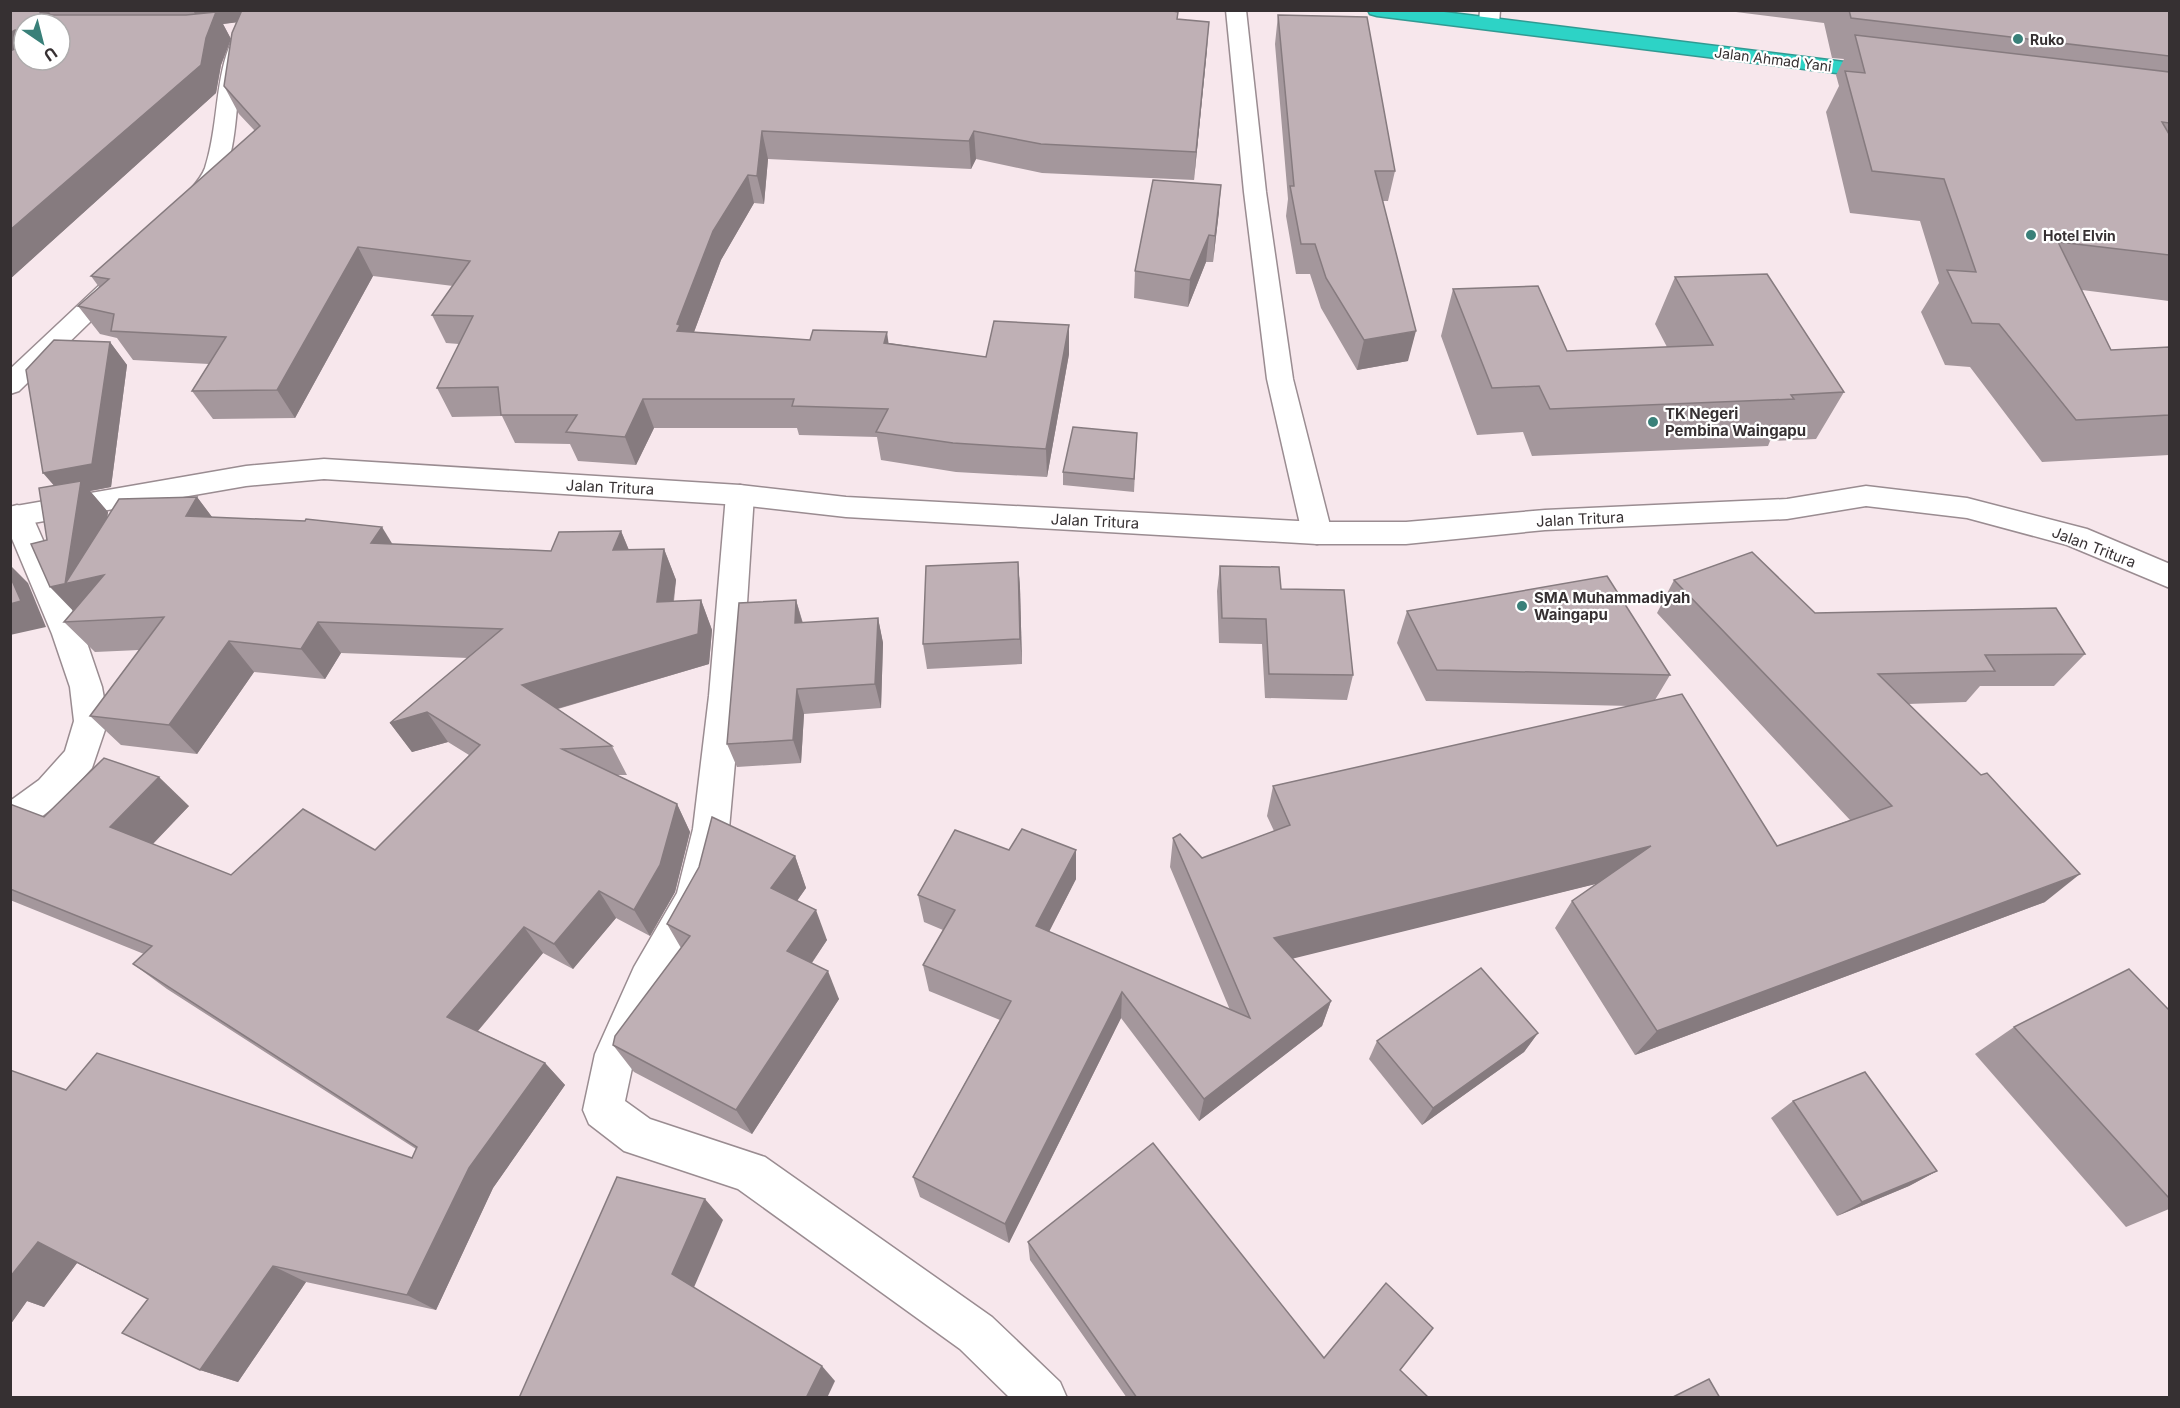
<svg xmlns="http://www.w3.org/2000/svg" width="2180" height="1408" viewBox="0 0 2180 1408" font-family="Inter,sans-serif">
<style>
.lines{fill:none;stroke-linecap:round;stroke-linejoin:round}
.street-casing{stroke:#9a8c91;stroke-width:3}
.secondary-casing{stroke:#9a8c91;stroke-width:3}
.highway-casing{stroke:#309a92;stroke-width:3}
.street{fill:#fff;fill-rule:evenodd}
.secondary{fill:#fff;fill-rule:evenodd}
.highway{fill:#2dd3c6;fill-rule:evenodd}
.wall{fill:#a4979c;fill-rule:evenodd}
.shaded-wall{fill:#867b7f}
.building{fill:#bfb0b5;stroke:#867b7f;stroke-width:1.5}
.poi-dot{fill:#398079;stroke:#fff;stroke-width:2}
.labels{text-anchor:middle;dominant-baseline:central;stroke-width:4.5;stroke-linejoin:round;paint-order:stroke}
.far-poi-label{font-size:14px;font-weight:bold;fill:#363032;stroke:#fff;text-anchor:start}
.far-street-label{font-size:14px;fill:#363032;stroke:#fff}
.poi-label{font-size:15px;font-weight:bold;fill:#363032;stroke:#fff;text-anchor:start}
.street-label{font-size:15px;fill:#363032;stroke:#fff}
</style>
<rect width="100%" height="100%" fill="#f7e7ec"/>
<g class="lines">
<defs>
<g id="street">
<path d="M253 10H274C270 17 263 21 259 27 251 37 247 50 244 62 232 107 242 156 211 195 203 205 198 210 185 207L181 202C189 190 200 181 205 168 223 114 210 53 253 10Z"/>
<path d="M1226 10H1246L1266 192 1293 379 1332 533 1327 541 1317 544 1307 541 1302 533 1267 379 1244 192Z"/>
<path d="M1480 10H1500L1499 24 1496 28H1482L1479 24Z"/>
<path d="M116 276 125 278 128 283 125 288 19 391 10 394V369L107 278Z"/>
<path d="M740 485 750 488 754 495 741 696 729 829 712 897 662 991 635 1054 625 1101 650 1119 765 1157 992 1317 1060 1382 1067 1398H1010L960 1349 738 1189 624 1151 589 1124 583 1110 595 1054 634 967 677 893 693 829 709 696 726 495 730 488Z"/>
<path d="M17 505 27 508 32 515 84 634 102 687 108 721 92 768 63 800 22 832 10 836V801L39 780 65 751 74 721 70 687 52 634 10 534V507Z"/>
</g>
<path id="secondary" d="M324 459 740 485 846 497 1317 522H1406L1545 510 1787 499 1866 486 1967 498 2087 529 2170 564V588L2067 545 1967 518 1866 506 1787 519 1545 530 1406 544H1317L846 517 740 505 324 479 246 486 10 527V507L246 466Z"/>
<path id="highway" d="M1368 10H1428L1885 67 1892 69 1895 73 1892 77 1885 79 1377 16 1370 14Z"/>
</defs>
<use href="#street" class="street-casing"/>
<use href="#secondary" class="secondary-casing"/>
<use href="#highway" class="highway-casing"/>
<use href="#street" class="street"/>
<use href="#secondary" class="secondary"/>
<use href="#highway" class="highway"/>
</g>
<g class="wall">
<path d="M10 10H1168L1178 19 1207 49 1194 180 1042 173 976 159 971 169 768 159 764 204 754 203 721 260 694 332 810 340 889 343 986 357 1069 325V354L1047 477 956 472 881 460 877 437 799 435 797 428H654L636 465 578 461 570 444 515 443 502 416 452 417 437 388 459 344 446 343 432 315 453 286 373 276 295 418 213 419 192 391 209 364 133 360 117 338 100 334 78 306 99 287 91 276 255 131 239 114 224 86 236 22 223 24 231 39 221 65 216 93 10 279ZM24 24H60L24 60Z"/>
<path d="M1720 10H2169V301L2082 290 2111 350 2169 347V455L2042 462 1970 367 1945 365 1921 312 1939 283 1920 221 1850 213 1826 112 1839 86 1836 75 1844 59 1832 58 1824 23Z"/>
<path d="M1278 15 1395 171 1388 201H1383L1408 361 1357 370 1321 308 1310 274H1296L1286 216 1288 199 1275 44Z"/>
<path d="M1219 211 1213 262H1206L1188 307 1134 298 1135 271Z"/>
<path d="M1675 277 1844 392 1816 439 1770 441 1768 446 1532 456 1523 432 1477 435 1441 336 1453 289 1567 351 1667 347 1655 324Z"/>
<path d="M110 342 127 365 111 487 90 491 108 512 107 517 197 497 212 517 392 544 551 551 621 531 629 550 664 549 676 580 674 601 701 600 712 630 709 664 558 709 612 746 627 775H617L677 804 690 832 675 892 650 936 616 918 573 969 543 953 478 1031 545 1063 565 1085 493 1188 436 1310 306 1282 238 1382 200 1370 148 1299 77 1263 44 1307 27 1301 10 1325V1070L66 1090 412 1158 416 1149 167 989 133 964 144 954 10 900V804L44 817 189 806 153 844 231 875 375 850 469 755 448 742 412 752 390 723 468 658 341 653 325 679 254 672 197 754 121 745 90 716 139 650 95 652 64 622 73 612 47 540 54 485Z"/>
<path d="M1137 433 1134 492 1063 485V472Z"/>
<path d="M1018 562 1020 588 1022 664 927 669 923 644Z"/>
<path d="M1220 566 1281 589 1353 675 1347 700 1265 698 1262 644 1219 643 1217 591Z"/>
<path d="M1674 580 1815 613 2085 654 2054 686H1980L1966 702 1908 704 2045 902 1635 1055 1555 928 1572 901 1599 883 1292 958 1331 1001 1322 1026 1199 1121 1121 1018 1009 1243 920 1197 913 1177 1000 1020 929 991 923 965 943 930 924 922 918 895 1009 850H1076V879L1049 932 1230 1010 1170 867 1173 838 1202 858 1274 831 1267 816 1273 786 1630 706 1426 701 1397 643 1407 611 1670 675 1655 700 1777 846 1850 820 1657 613Z"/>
<path d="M796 600 803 623 878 618 883 643 881 708 804 714 801 763 737 767 727 744Z"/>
<path d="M795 856 806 888 797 901 827 940 812 963 839 999 752 1134 634 1072 613 1045 681 948 667 924Z"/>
<path d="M2169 1010V1209L2126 1227 1975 1054 2014 1027Z"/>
<path d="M1538 1033 1524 1052 1422 1125 1369 1059 1377 1041Z"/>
<path d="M1793 1101 1937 1171 1909 1186 1837 1216 1771 1118Z"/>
<path d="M1028 1242 1324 1358 1400 1370 1429 1398H1127L1030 1260Z"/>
</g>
<g class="shaded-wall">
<path d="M41 10H48L57 24H48L40 13Z"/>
<path d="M193 10H250L240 22 223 24 231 39 221 65 216 93 10 279V230L201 26Z"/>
<path d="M1209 22 1207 49 1194 180 1196 152Z"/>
<path d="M15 30 24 44V60L10 69V33Z"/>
<path d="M762 131 768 159 764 204 757 176Z"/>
<path d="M974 131 976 159 971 169 969 141Z"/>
<path d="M748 175 754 203 721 260 688 348 677 331V324L713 231Z"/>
<path d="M1221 185 1219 211 1213 262 1215 236Z"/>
<path d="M1209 235 1206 262 1188 307 1190 280Z"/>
<path d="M358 247 373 276 295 418 277 390Z"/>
<path d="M1069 325V354L1047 477 1046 449Z"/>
<path d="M1416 331 1408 361 1357 370 1364 340Z"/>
<path d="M887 332 891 361 884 343Z"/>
<path d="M110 342 127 365 111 487 90 491 108 512 100 575H104L80 618 50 587 63 496 43 473Z"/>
<path d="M643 399 654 428 636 465 625 437Z"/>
<path d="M197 497 221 529 186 516Z"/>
<path d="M382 527 401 558 371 543Z"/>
<path d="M621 531 634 563 613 550Z"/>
<path d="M664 549 676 580 669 633 657 602Z"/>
<path d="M1018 562 1020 588 1022 664 1020 639Z"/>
<path d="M10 565 28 583 46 627 10 635Z"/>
<path d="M701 600 712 630 709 664 539 714 522 685Z"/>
<path d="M796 600 803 625 795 623Z"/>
<path d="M878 618 883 643 881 708 875 684Z"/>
<path d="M318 622 341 653 325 679 301 649Z"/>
<path d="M229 641 254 672 197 754 169 725Z"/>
<path d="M797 689 804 714 801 763 793 740Z"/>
<path d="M427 712 448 742 412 752 390 723Z"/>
<path d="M159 777 189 806 142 855 110 827Z"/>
<path d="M677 804 690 832 675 892 650 936 634 910Z"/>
<path d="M1651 846 1632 875 1267 965 1274 938Z"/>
<path d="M1076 850V879L1038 953 1036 926Z"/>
<path d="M795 856 806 888 784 919 771 888Z"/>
<path d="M2080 874 2045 902 1635 1055 1657 1031Z"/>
<path d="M599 891 616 918 573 969 554 944Z"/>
<path d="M816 910 827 940 800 980 787 951Z"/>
<path d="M524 927 543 953 470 1040 447 1017Z"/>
<path d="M828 971 839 999 752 1134 736 1110Z"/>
<path d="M1122 992 1121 1018 1009 1243 1005 1224Z"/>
<path d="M1331 1001 1322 1026 1199 1121 1204 1099Z"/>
<path d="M1538 1033 1524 1052 1422 1125 1433 1108Z"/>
<path d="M545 1063 565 1085 493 1188 436 1310 407 1295 469 1168Z"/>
<path d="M1937 1171 1909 1186 1837 1216 1862 1202Z"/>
<path d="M705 1199 723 1220 692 1292 672 1274Z"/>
<path d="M38 1242 80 1259 44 1307 27 1301 10 1325V1277Z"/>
<path d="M273 1266 306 1282 238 1382 200 1370Z"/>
<path d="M822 1366 835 1381 827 1398H806Z"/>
</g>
<g class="building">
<path d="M10 10H41L40 13 43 15H186L216 12 206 38 201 65 10 230V51L24 45V60H60V24H24V31L15 30 10 33Z"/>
<path d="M242 10H1168L1178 12 1177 19 1209 22 1196 152 1041 144 974 131 969 141 762 131 757 176 748 175 713 231 677 324 680 325 677 331 810 340 813 330 887 332 884 343 986 357 994 321 1069 325 1046 449 953 443 876 432 888 409 792 406 794 399H643L625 437 566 432 577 415H501L498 387 437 388 473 316 432 315 470 261 358 247 277 390 192 391 226 337 111 331 114 314 78 306 109 279 91 276 260 126 224 86 232 33Z"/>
<path d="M1849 10H2169V56L1851 18Z"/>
<path d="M1278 15 1367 17 1395 171H1375L1416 331 1364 340 1326 278 1315 244H1301L1290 186H1294Z"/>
<path d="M1855 35 2169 72V123L2162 122 2169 134V255L2058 242 2111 350 2169 347V415L2076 420 1999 324 1972 323 1947 270 1976 272 1944 179 1872 171 1845 71 1865 73Z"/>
<path d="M1153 180 1221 185 1215 236 1209 235 1190 280 1135 271Z"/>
<path d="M1767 274 1844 392 1791 395 1794 399 1550 409 1539 386 1492 388 1453 289 1538 286 1567 351 1713 345 1675 277Z"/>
<path d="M54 340 110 342 92 464 43 473 26 370Z"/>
<path d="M1073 427 1137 433 1134 479 1063 472Z"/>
<path d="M81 481 65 584 119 499 197 497 186 516 305 521 306 519 382 527 371 543 551 551 559 532 621 531 613 550 664 549 657 602 701 600 698 634 522 685 612 746 562 749 677 804 660 865 634 910 599 891 554 944 524 927 447 1017 545 1063 469 1168 407 1295 273 1266 200 1370 122 1333 148 1299 38 1242 10 1277V1070L66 1090 97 1053 412 1158 417 1147 133 964 152 946 10 889V804L44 817 104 758 159 777 110 827 231 875 303 809 375 850 480 745 427 712 390 723 502 629 318 622 301 649 229 641 169 725 90 716 164 617 64 622 104 575 50 587 31 544 47 540 39 488Z"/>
<path d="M1752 552 1815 613 2056 608 2085 654 1985 655 1995 671 1878 674 1981 775 1987 773 2080 874 1657 1031 1572 901 1651 846 1274 938 1331 1001 1204 1099 1122 992 1005 1224 913 1177 1011 1001 923 965 955 910 918 895 955 830 1009 850 1022 829 1076 850 1036 926 1250 1018 1173 838 1180 834 1202 858 1290 825 1273 786 1682 694 1777 846 1892 806 1674 580Z"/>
<path d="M1018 562 1020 639 923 644 926 566Z"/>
<path d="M1220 566 1279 567 1281 589 1344 590 1353 675 1269 674 1266 619 1222 618Z"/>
<path d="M10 576 21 601 10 604Z"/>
<path d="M1607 576 1670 675 1437 670 1407 611Z"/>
<path d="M796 600 795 623 878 618 875 684 797 689 793 740 727 744 739 603Z"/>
<path d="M712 817 795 856 771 888 816 910 787 951 828 971 736 1110 613 1045 615 1036 690 936 667 924 699 867Z"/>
<path d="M1481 968 1538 1033 1433 1108 1377 1041Z"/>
<path d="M2129 969 2169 1010V1198L2014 1027Z"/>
<path d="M1865 1072 1937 1171 1862 1202 1793 1101Z"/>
<path d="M1153 1143 1324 1358 1386 1283 1433 1328 1400 1370 1429 1398H1137L1028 1242Z"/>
<path d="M617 1177 705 1199 672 1274 822 1366 806 1398H519Z"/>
<path d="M1709 1379 1720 1398H1671Z"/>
</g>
<g class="poi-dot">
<circle cx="2018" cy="39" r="6"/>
<circle cx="2031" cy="235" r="6"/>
<circle cx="1653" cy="422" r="6"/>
<circle cx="1522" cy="606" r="6"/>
</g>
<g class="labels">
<g class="far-poi-label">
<text x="2030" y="39">Ruko</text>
<text x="2043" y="235">Hotel Elvin</text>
</g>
<g class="far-street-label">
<text transform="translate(1773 59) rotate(7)">Jalan Ahmad Yani</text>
</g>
<g class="poi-label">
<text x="1665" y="413">TK Negeri<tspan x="1665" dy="17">Pembina Waingapu</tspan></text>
<text x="1534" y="597">SMA Muhammadiyah<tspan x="1534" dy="17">Waingapu</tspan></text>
</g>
<g class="street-label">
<text transform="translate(610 487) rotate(3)">Jalan Tritura</text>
<text transform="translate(1580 519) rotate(-3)">Jalan Tritura</text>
<text transform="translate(1095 521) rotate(3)">Jalan Tritura</text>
<text transform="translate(2094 547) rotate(21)">Jalan Tritura</text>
</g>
</g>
<rect width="2180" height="1408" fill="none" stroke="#363032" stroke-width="24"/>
<g transform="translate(42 42) rotate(145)"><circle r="28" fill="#ffffff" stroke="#afacad" stroke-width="1.5"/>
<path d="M0-4.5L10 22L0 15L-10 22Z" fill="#398079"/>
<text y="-9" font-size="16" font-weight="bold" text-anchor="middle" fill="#363032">U</text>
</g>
</svg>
